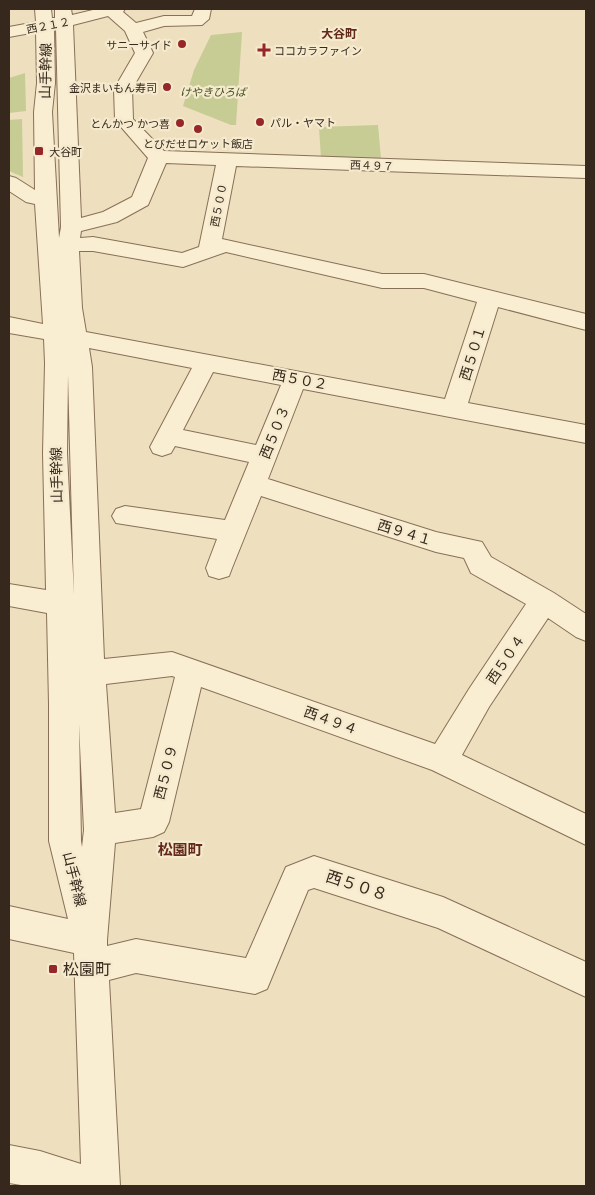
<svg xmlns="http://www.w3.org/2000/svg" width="595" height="1195" viewBox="0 0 595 1195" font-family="'Noto Serif','Noto Sans JP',serif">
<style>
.green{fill:#c6cc93}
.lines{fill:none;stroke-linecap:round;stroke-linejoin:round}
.minor-casing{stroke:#877057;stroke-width:2}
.minor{fill:#f9edd2;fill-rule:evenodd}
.poi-dot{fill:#962728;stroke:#f5eace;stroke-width:2}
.labels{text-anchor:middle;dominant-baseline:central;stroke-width:4.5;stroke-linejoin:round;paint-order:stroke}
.far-street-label{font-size:11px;fill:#36281c;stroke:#f5eace}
.far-poi-label{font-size:11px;fill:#36281c;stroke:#f5eace;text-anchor:end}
.far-park-label{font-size:11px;font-style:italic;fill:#475222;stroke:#f5eace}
.far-neighbourhood-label{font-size:12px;font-weight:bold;fill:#63291b;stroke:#f5eace}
.street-label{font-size:14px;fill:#36281c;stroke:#f5eace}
.neighbourhood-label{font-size:15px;font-weight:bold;fill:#63291b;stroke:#f5eace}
.near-street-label{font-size:16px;fill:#36281c;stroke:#f5eace}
.near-poi-label{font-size:16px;fill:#36281c;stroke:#f5eace;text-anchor:start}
</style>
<rect width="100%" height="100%" fill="#eedfbf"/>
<g class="green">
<path d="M242 32 236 125H231L183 106 194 70 211 35Z"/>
<path d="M25 73 26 111 9 113V78Z"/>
<path d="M22 119 23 177 9 171V120Z"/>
<path d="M378 125 381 159 321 158 319 127Z"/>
</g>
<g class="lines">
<defs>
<path id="minor" d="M35 9H51L52 18H55V9H71L72 15 97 9H125L123 12 136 23 164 16H192L195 9H211L209 19 202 25 164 26 143 32 153 53 132 89 133 119 164 151 586 166V178L236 166 222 239 382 274H424L586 314V330L498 307 468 403 586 425V443L303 389 268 479 436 532 482 542 491 557 554 593 586 614V641L576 637 548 618 489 707 462 755 586 814V845L432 770 201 687 169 822 164 832 153 837 115 843 107 940V946L136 939 246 958 286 867 314 856 443 897 586 962V997L438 928 314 888 308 890 267 989 255 994 136 973 109 980 120 1186H27L9 1183V1145L40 1151 81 1164 74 953 9 939V906L68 919 49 841V704L47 613 9 606V584L46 590 43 453 45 363 44 339 9 333V317L43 324 35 204 26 202 9 191V176L16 178 35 190 34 112 37 83 36 32 9 37V27L36 22ZM108 16 125 31 135 53 114 89 115 120 148 158 132 197 103 212 81 218 73 25ZM56 28 61 227 59 238 52 112 55 83 54 29ZM166 163 216 165 199 247 182 253 93 237 80 238 81 231 117 222 148 205ZM79 251H93L183 267 226 252 382 288H424L477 302 445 399 86 332 82 308ZM89 348 192 368 150 447 153 453 162 456 171 453 175 446 249 462 225 520 125 506 116 509 112 516 116 523 217 539 206 568 209 576 219 579 229 576 232 568 261 496 436 552 464 558 471 573 526 604 469 689 435 744 172 652 104 659 92 367ZM213 372 281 385 256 445 183 430ZM68 375 74 595 67 453ZM172 676 175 677 141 809 115 813 106 684ZM79 724 84 830 82 847 81 841Z"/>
</defs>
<use href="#minor" class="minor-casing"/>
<use href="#minor" class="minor"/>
</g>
<g class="poi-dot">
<circle cx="182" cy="44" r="5"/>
<path d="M261.5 42.5h5v5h5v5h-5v5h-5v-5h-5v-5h5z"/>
<circle cx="167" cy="87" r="5"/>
<circle cx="260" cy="122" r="5"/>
<circle cx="180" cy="123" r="5"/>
<circle cx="198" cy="129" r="5"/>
<rect x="34" y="146" width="10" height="10" rx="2.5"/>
<rect x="48" y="964" width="10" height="10" rx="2.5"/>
</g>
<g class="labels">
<g class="far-street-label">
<text transform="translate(48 25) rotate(-11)">西２１２</text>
<text transform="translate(372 165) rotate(2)">西４９７</text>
<text transform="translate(218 205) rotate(-79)">西５００</text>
</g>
<g class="far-poi-label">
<text x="172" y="44">サニーサイド</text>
<text x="274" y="50" text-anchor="start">ココカラファイン</text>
<text x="157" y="87">金沢まいもん寿司</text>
<text x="270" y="122" text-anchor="start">パル・ヤマト</text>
<text x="170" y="123">とんかつ かつ喜</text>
<text x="198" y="143" text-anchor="middle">とびだせロケット飯店</text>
<text x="49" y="151" text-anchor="start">大谷町</text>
</g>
<g class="far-park-label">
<text x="213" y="91">けやきひろば</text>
</g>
<g class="far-neighbourhood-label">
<text x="339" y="33">大谷町</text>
</g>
<g class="street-label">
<text transform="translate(45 71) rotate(-89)">山手幹線</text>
<text transform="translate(472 353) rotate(-73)">西５０１</text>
<text transform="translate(300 379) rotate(11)">西５０２</text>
<text transform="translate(274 432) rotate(-68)">西５０３</text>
<text transform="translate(56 475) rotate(-91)">山手幹線</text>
<text transform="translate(405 532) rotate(17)">西９４１</text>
<text transform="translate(505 659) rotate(-56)">西５０４</text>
<text transform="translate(331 720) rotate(20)">西４９４</text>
<text transform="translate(165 772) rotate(-76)">西５０９</text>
<text transform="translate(75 879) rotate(76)">山手幹線</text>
</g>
<g class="neighbourhood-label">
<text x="180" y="849">松園町</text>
</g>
<g class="near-street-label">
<text transform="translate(357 885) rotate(18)">西５０８</text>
</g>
<g class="near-poi-label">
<text x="63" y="969">松園町</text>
</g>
</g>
<rect width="595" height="1195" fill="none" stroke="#36281c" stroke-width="20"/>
</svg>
